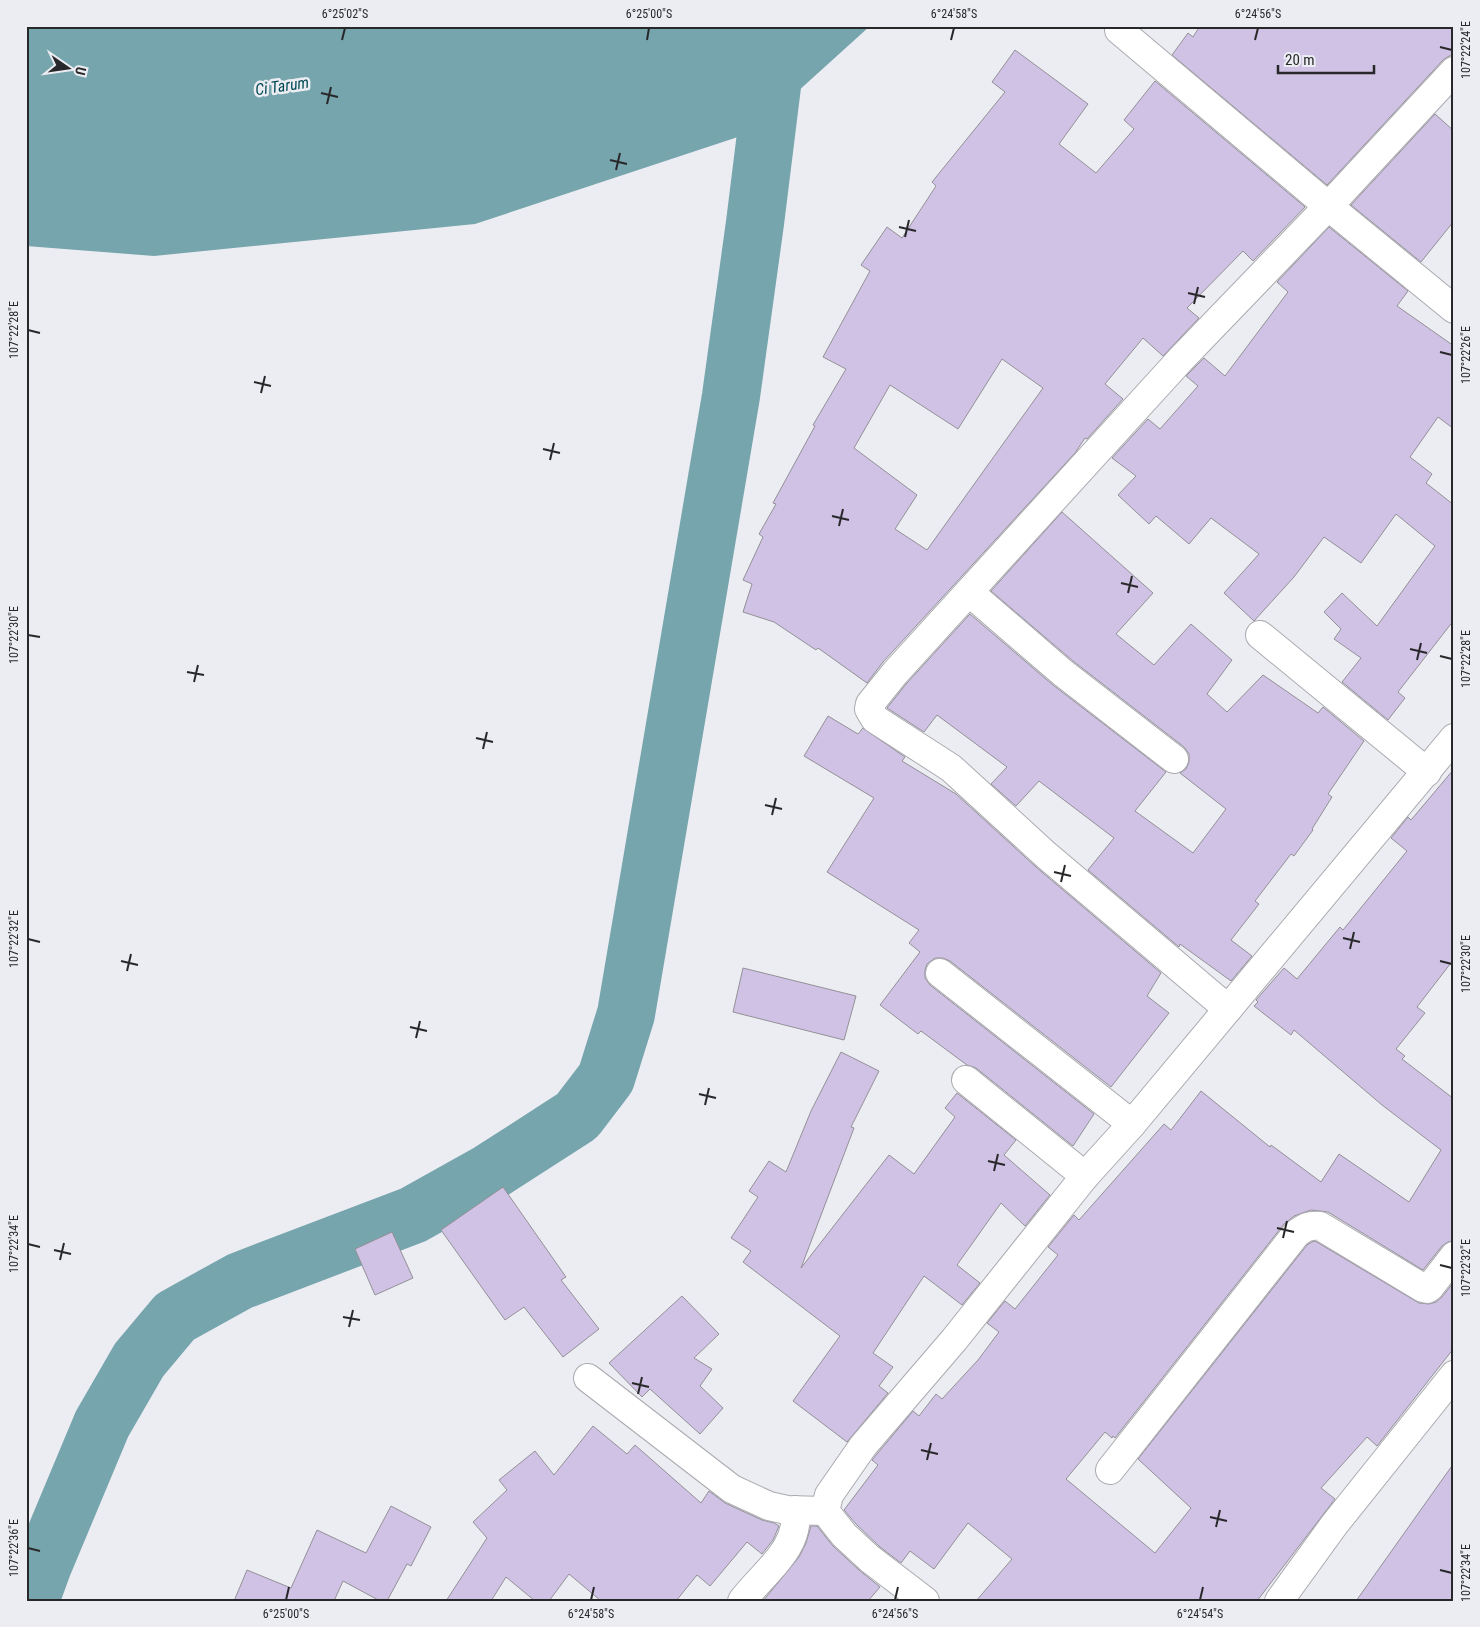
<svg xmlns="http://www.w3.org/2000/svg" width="1480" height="1627" viewBox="0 0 1480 1627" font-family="'Roboto Condensed',sans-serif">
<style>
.water{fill:#77a5ad}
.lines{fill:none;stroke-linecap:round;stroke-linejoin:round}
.river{stroke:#77a5ad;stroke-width:58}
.building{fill:#d0c2e5;stroke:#939096;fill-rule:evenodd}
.minor-casing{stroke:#aaaab0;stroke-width:30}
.minor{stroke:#fff;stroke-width:28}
.ticks{fill:none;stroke:#28282a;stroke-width:2}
.labels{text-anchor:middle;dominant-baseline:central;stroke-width:5;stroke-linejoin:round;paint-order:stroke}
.water-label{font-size:16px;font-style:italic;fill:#004953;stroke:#ecedf3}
.neatline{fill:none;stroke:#28282a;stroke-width:2}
.ticks-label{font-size:12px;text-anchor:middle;fill:#28282a}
</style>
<rect width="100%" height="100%" fill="#ecedf3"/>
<path class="water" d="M26 26H870L753 132 475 224 154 256 26 246Z"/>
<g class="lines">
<path class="river" d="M30 1601 43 1565 102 1424 139 1360 175 1317 240 1281 413 1215 490 1172 577 1116 606 1078 626 1014 731 396 755 223 773 78 772 26"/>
</g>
<g class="building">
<path d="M1200 26H1454V56H1449L1443 60 1327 185 1172 55 1188 33 1193 37Z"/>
<path d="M1015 50 1088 104 1059 144 1096 173 1134 129 1124 120 1155 81 1305 207 1253 261 1243 251 1187 308 1199 318 1163 356 1143 338 1105 384 1123 399 1087 439 1085 438 1075 453 883 662 867 683 818 648 816 650 774 622 743 612 752 584 743 580 763 537 759 534 776 504 773 503 815 426 813 425 846 369 823 357 870 271 861 265 887 227 902 238 936 186 932 182 1005 92 992 82ZM1002 359 1043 388 927 550 895 529 917 495 854 448 890 385 958 429Z"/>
<path d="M1435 114 1454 131V221L1421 262 1351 205Z"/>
<path d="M1329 227 1408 291 1397 306 1454 346V429L1438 417 1410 457 1432 474 1426 483 1454 505V620L1398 692 1405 698 1388 720 1342 682 1361 658 1334 639 1341 629 1324 612 1342 593 1377 626 1435 546 1396 514 1361 563 1324 537 1294 577 1254 621 1224 593 1259 554 1211 518 1189 544 1156 516 1149 524 1118 495 1136 476 1112 458 1148 419 1160 429 1198 386 1186 376 1204 358 1225 376 1288 292 1277 282Z"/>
<path d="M1062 512 1153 593 1116 634 1154 665 1191 624 1232 660 1207 694 1227 712 1263 675 1318 713 1323 707 1364 741 1328 794 1332 797 1312 829 1313 830 1294 856 1291 854 1255 901 1259 904 1231 940 1252 956 1231 981 1180 944 1179 947 1088 870 1114 838 1039 781 1016 806 991 784 1007 767 937 715 924 732 887 708 907 683 970 614 1053 685 1166 772 1135 811 1193 853 1226 809 1180 773 1186 769 1189 762V754L1184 747 1073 661 991 591Z"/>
<path d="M828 716 858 734 863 728 905 757 902 761 956 794 1036 867 1161 973 1147 996 1169 1013 1111 1087 950 961 943 958H935L927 964 925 970V978L930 985 1094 1114 1073 1146 976 1068 967 1065 921 1031 918 1034 880 1005 920 952 909 943 919 930 827 872 874 798 804 756Z"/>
<path d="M1454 769V959L1417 1007 1425 1013 1396 1049 1405 1056 1402 1059 1454 1099V1241L1448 1242 1442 1246 1423 1270 1328 1212 1311 1210 1294 1216 1284 1224 1115 1438 1113 1436 1112 1438 1105 1432 1066 1479 1155 1553 1191 1508 1138 1459 1307 1245 1312 1242 1315 1241 1419 1303 1429 1304 1436 1302 1442 1297 1454 1282V1348L1377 1446 1367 1437 1321 1488 1335 1499 1257 1601H976L1012 1559 968 1523 934 1569 910 1551 901 1563 880 1547 856 1524 844 1510 878 1465 872 1460 913 1411 919 1416 936 1394 942 1399 978 1360 999 1332 987 1323 1005 1301 1015 1309 1058 1255 1048 1247 1074 1215 1079 1220 1164 1124 1171 1130 1201 1091 1270 1147 1271 1145 1321 1182 1339 1154 1409 1202 1441 1150 1382 1105 1294 1030 1291 1035 1254 1006 1258 1002 1256 1000 1284 968 1297 979 1340 927 1343 930 1407 851 1391 838 1408 817 1411 820Z"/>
<path d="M743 968 856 996 844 1040 733 1012Z"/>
<path d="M841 1052 879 1071 851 1127 854 1128 801 1268 889 1155 914 1174 955 1117 945 1108 957 1093 1016 1140 1004 1155 1050 1195 1025 1226 1001 1203 957 1265 980 1283 962 1305 924 1276 873 1353 893 1367 879 1386 888 1393 847 1442 793 1401 840 1336 743 1262 751 1251 731 1238 758 1197 749 1191 769 1161 786 1172 811 1111Z"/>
<path d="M503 1187 566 1277 561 1280 599 1329 563 1357 524 1307 505 1320 441 1230Z"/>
<path d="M392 1232 413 1278 375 1295 355 1249Z"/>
<path d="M682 1296 719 1334 694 1358 712 1369 700 1386 723 1408 700 1434 650 1389 642 1397 609 1363Z"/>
<path d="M593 1426 627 1454 635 1445 701 1503 709 1491 725 1503 762 1520 774 1523 779 1526 773 1540 762 1554 747 1542 710 1586 697 1575 676 1601H601L569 1574 549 1601H535L506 1577 491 1601H446L487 1538 473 1522 507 1490 499 1480 535 1451 554 1475Z"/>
<path d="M1454 1463V1601H1356Z"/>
<path d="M391 1506 431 1527 411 1566 407 1564 387 1601H380L343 1581 334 1601H234L247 1570 291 1588 317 1530 366 1553Z"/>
<path d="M811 1526H817L833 1546 859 1570 880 1587 868 1601H763L799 1557 806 1543Z"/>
</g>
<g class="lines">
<defs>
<g id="minor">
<path d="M1119 30 1328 206 1454 309"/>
<path d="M969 592 1063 673 1174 759"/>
<path d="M1260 635 1427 772"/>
<path d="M940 973 1132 1124"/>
<path d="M1228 1009 1046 855 951 768 875 719 869 709 870 704 895 673 1181 359 1337 197 1454 71"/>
<path d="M966 1080 1085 1176"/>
<path d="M588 1378 732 1489 769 1506 787 1510 825 1511"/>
<path d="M1110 1470 1296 1234C1305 1227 1309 1225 1320 1226L1423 1288 1427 1289 1430 1287 1454 1256"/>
<path d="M825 1511 829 1495 863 1446 954 1340 1085 1176 1132 1124 1454 738"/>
<path d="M825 1511 844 1535 870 1559 925 1601"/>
<path d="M742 1601C763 1573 801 1548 795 1510"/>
<path d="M1279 1601 1334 1525 1454 1375"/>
</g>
</defs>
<use href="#minor" class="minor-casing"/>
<use href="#minor" class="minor"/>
</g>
<path class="ticks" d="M342 40 345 28M647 40 649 28M951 40 954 28M1255 40 1258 28M1440 47 1452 50M321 93 338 97M327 104 331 87M610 160 627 164M616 170 620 153M899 227 916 231M905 237 909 220M1188 293 1205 297M1194 304 1198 287M28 330 40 333M1440 352 1452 355M254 382 271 386M261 393 265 376M543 449 560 453M550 460 554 443M832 516 849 520M839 526 843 509M1121 583 1138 587M1128 593 1132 576M28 635 40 637M1410 649 1427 653M1440 656 1452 659M1417 660 1421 643M187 672 204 675M194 682 198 665M476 738 493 742M483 749 487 732M765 805 782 809M772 815 776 798M1054 872 1071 876M1061 882 1065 865M1343 938 1360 942M28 939 40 942M1350 949 1354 932M121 961 138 965M1440 961 1452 964M127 971 131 954M410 1027 427 1031M416 1038 420 1021M699 1094 716 1098M705 1105 709 1088M988 1161 1005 1165M994 1171 998 1154M1277 1228 1294 1232M1283 1238 1287 1221M28 1244 40 1247M54 1250 71 1254M60 1260 64 1243M1440 1265 1452 1268M343 1317 360 1320M349 1327 353 1310M632 1383 649 1387M638 1394 642 1377M921 1450 938 1454M927 1460 931 1443M1210 1517 1227 1521M1216 1527 1220 1510M28 1548 40 1551M1440 1570 1452 1573M286 1600 289 1587M591 1600 594 1587M895 1600 898 1587M1200 1600 1203 1587"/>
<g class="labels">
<g class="water-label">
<text transform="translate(282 86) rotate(-8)">Ci Tarum</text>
</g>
</g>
<rect width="1480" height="1627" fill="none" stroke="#ecedf3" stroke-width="55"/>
<g transform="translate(68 68) rotate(103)" stroke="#ecedf3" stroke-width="4" paint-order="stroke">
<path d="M0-4L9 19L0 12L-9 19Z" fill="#28282a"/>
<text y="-8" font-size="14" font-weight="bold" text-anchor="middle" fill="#28282a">U</text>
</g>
<path d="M1278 65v8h96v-8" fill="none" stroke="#28282a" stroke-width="2.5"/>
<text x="1285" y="65" font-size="15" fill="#28282a" stroke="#ecedf3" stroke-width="4" paint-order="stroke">20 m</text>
<rect x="28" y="28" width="1424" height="1572" class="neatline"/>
<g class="ticks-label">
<text x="345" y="18">6°25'02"S</text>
<text x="649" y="18">6°25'00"S</text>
<text x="954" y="18">6°24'58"S</text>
<text x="1258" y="18">6°24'56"S</text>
<text transform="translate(1466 50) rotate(-90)" y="4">107°22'24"E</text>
<text transform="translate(14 330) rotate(-90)" y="4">107°22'28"E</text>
<text transform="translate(1466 355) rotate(-90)" y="4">107°22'26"E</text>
<text transform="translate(14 635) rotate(-90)" y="4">107°22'30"E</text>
<text transform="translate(1466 659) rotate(-90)" y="4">107°22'28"E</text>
<text transform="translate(14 939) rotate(-90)" y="4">107°22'32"E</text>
<text transform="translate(1466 964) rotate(-90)" y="4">107°22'30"E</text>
<text transform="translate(14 1244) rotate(-90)" y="4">107°22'34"E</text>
<text transform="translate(1466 1268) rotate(-90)" y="4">107°22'32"E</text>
<text transform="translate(14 1548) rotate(-90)" y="4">107°22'36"E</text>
<text transform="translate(1466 1573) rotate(-90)" y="4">107°22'34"E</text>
<text x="286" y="1618">6°25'00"S</text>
<text x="591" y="1618">6°24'58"S</text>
<text x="895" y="1618">6°24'56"S</text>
<text x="1200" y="1618">6°24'54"S</text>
</g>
</svg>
